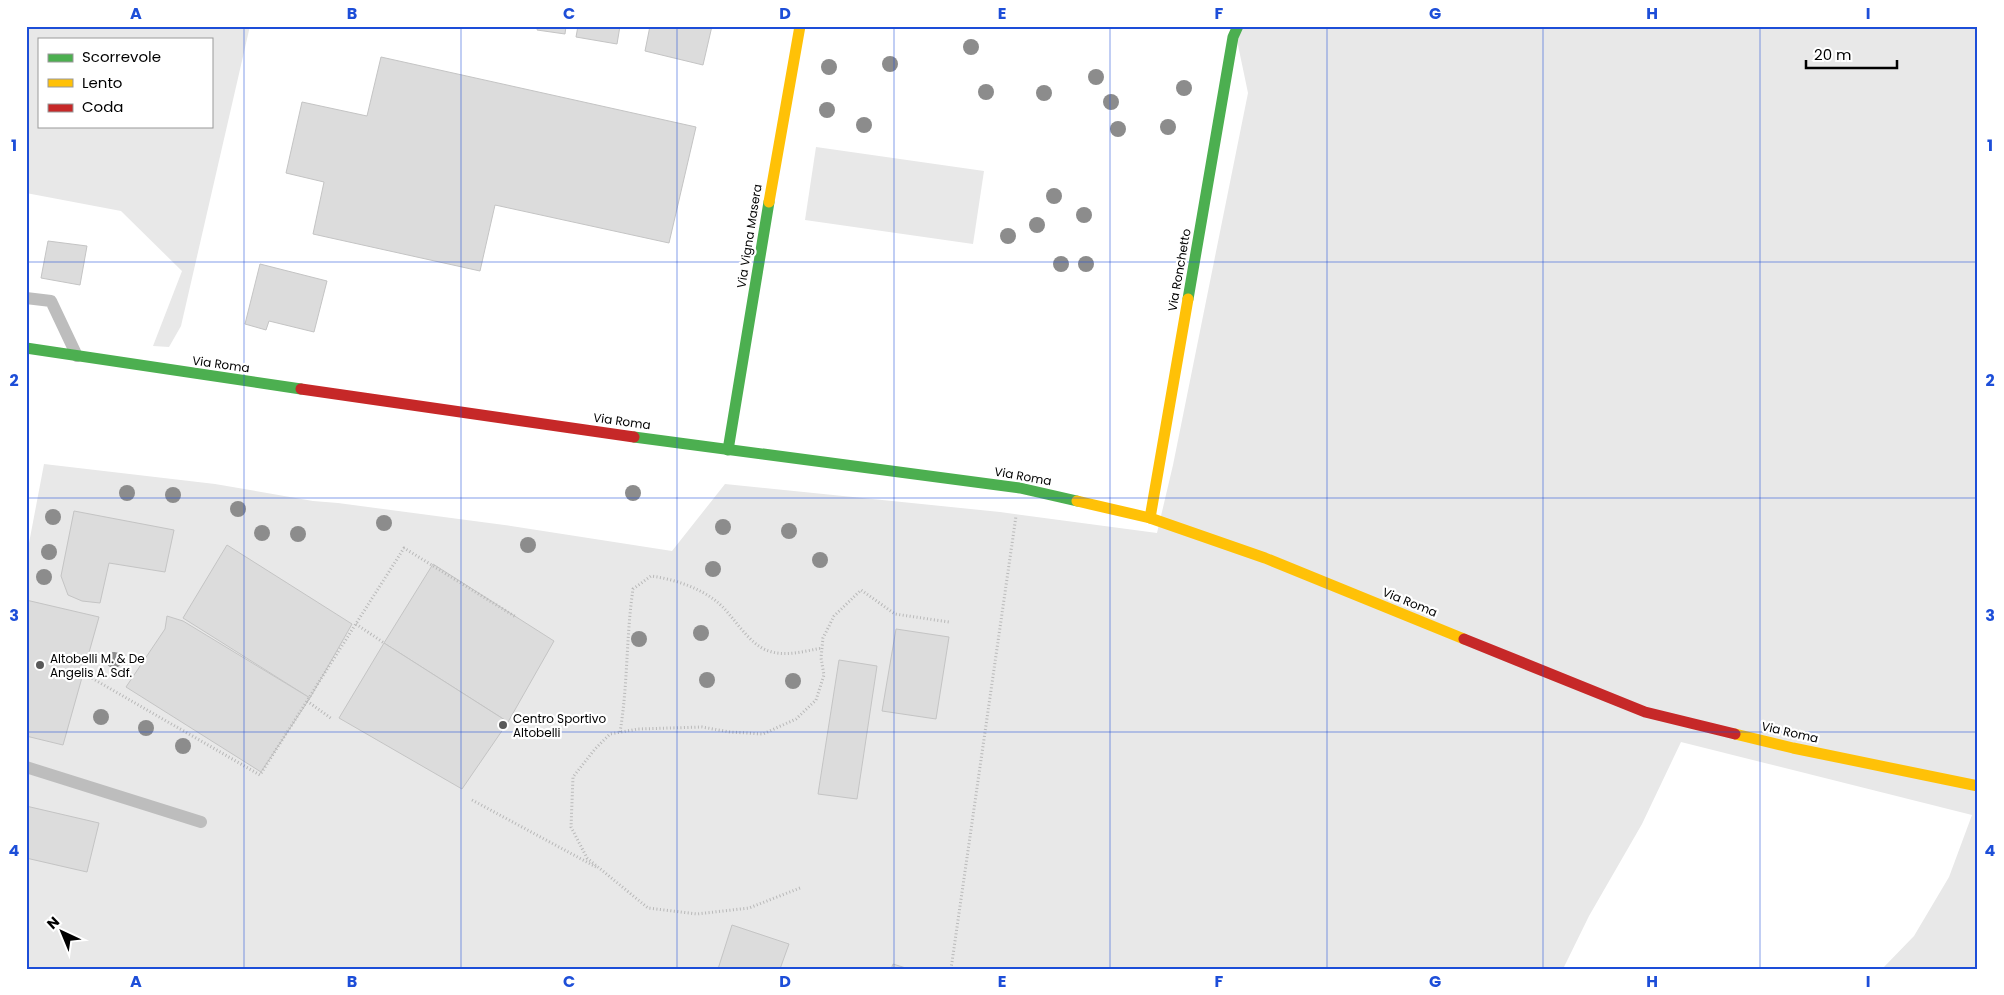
<svg xmlns="http://www.w3.org/2000/svg" width="2004" height="995" viewBox="0 0 2004 995" font-family="Poppins,sans-serif">
<style>
.green{fill:#e8e8e8;fill-rule:evenodd}
.building{fill:#dcdcdc;stroke:#c4c4c4}
.lines{fill:none;stroke-linecap:round;stroke-linejoin:round}
.path{stroke:#b8b8b8;stroke-width:3;stroke-dasharray:1 2.5;stroke-linecap:butt}
.lane{stroke:#bdbdbd;stroke-width:12}
.fast{stroke:#4caf50;stroke-width:11}
.slow{stroke:#ffc107;stroke-width:11}
.jam{stroke:#c62828;stroke-width:11}
.tree{fill:#8c8c8c}
.grid{fill:none;stroke:#1d4ed8;stroke-width:1;stroke-opacity:0.55}
.poi-dot{fill:#595959;stroke:#fff;stroke-width:2}
.labels{text-anchor:middle;dominant-baseline:central;stroke-width:4.5;stroke-linejoin:round;paint-order:stroke}
.street-label{font-size:12px;fill:#000;stroke:#fff}
.poi-label{font-size:12px;fill:#000;stroke:#fff;text-anchor:start}
.neatline{fill:none;stroke:#1d4ed8;stroke-width:2}
.grid-label{font-size:16px;text-anchor:middle;font-weight:bold;fill:#1d4ed8}
</style>
<rect width="100%" height="100%" fill="#fff"/>
<g class="green">
<path d="M26 26H250L181 326 169 347 153 346 182 271 121 211 26 193ZM39 39H211V126H39Z"/>
<path d="M1234 26H1978V969H1882L1914 936 1949 877 1972 815 1681 742 1642 824 1589 916 1563 969H26V559L44 464 215 484 313 501 338 503 511 526 672 551 725 484 1000 512 1157 533 1173 465 1248 93Z"/>
<path d="M816 147 984 171 973 244 805 220Z"/>
</g>
<g class="building">
<path d="M538 26H566L565 34 537 30Z"/>
<path d="M578 26H620L617 44 576 37Z"/>
<path d="M650 26H712L703 65 645 51Z"/>
<path d="M381 57 696 127 669 243 495 205 480 271 313 234 324 182 286 173 302 102 367 116Z"/>
<path d="M48 241 87 246 80 285 41 278Z"/>
<path d="M260 264 327 281 314 332 269 321 266 330 245 324Z"/>
<path d="M74 511 174 530 165 572 109 563 100 603 82 601 68 595 61 576Z"/>
<path d="M227 545 352 624 310 698 183 618Z"/>
<path d="M433 564 554 641 508 722 384 643Z"/>
<path d="M26 600 99 617 63 745 26 736Z"/>
<path d="M167 616 183 621 310 698 261 772 126 687 165 629Z"/>
<path d="M896 629 949 637 936 719 882 711Z"/>
<path d="M384 643 508 722 462 789 339 718Z"/>
<path d="M839 660 877 666 857 799 818 794Z"/>
<path d="M26 806 99 823 87 872 26 858Z"/>
<path d="M732 925 789 944 780 969H718Z"/>
<path d="M893 964 909 969H891Z"/>
</g>
<g class="lines">
<g class="path">
<path d="M356 624 384 643"/>
<path d="M83 673 260 775 404 548 516 617"/>
<path d="M307 701 332 719"/>
<path d="M620 732C628 685 626 636 633 589L651 576C673 579 698 587 716 601 733 614 748 645 769 651 786 657 805 651 822 648"/>
<path d="M472 800 596 867"/>
<path d="M800 888 749 908 697 914 648 908 587 858 571 827 573 777 595 749 610 734 638 729 702 727 730 732 763 734 796 719 816 700 824 675 821 658 823 638 834 616 861 590 895 614 949 622"/>
<path d="M951 969 1016 516"/>
</g>
<g class="lane">
<path d="M26 298 51 301 77 356"/>
<path d="M26 767 201 822"/>
</g>
<g class="fast">
<path d="M1188 299 1233 37 1238 26"/>
<path d="M26 348 301 389"/>
<path d="M634 437 1020 488 1077 501"/>
<path d="M728 450 769 202"/>
</g>
<g class="slow">
<path d="M769 202 800 26"/>
<path d="M1077 501 1150 518 1265 558 1464 639"/>
<path d="M1150 518 1188 299"/>
<path d="M1735 734 1793 748 1978 786"/>
</g>
<g class="jam">
<path d="M301 389 634 437"/>
<path d="M1464 639 1645 712 1735 734"/>
</g>
</g>
<g class="tree">
<circle cx="971" cy="47" r="8"/>
<circle cx="890" cy="64" r="8"/>
<circle cx="829" cy="67" r="8"/>
<circle cx="1096" cy="77" r="8"/>
<circle cx="1184" cy="88" r="8"/>
<circle cx="986" cy="92" r="8"/>
<circle cx="1044" cy="93" r="8"/>
<circle cx="1111" cy="102" r="8"/>
<circle cx="827" cy="110" r="8"/>
<circle cx="864" cy="125" r="8"/>
<circle cx="1168" cy="127" r="8"/>
<circle cx="1118" cy="129" r="8"/>
<circle cx="1054" cy="196" r="8"/>
<circle cx="1084" cy="215" r="8"/>
<circle cx="1037" cy="225" r="8"/>
<circle cx="1008" cy="236" r="8"/>
<circle cx="1061" cy="264" r="8"/>
<circle cx="1086" cy="264" r="8"/>
<circle cx="127" cy="493" r="8"/>
<circle cx="633" cy="493" r="8"/>
<circle cx="173" cy="495" r="8"/>
<circle cx="238" cy="509" r="8"/>
<circle cx="53" cy="517" r="8"/>
<circle cx="384" cy="523" r="8"/>
<circle cx="723" cy="527" r="8"/>
<circle cx="789" cy="531" r="8"/>
<circle cx="262" cy="533" r="8"/>
<circle cx="298" cy="534" r="8"/>
<circle cx="528" cy="545" r="8"/>
<circle cx="49" cy="552" r="8"/>
<circle cx="820" cy="560" r="8"/>
<circle cx="713" cy="569" r="8"/>
<circle cx="44" cy="577" r="8"/>
<circle cx="701" cy="633" r="8"/>
<circle cx="639" cy="639" r="8"/>
<circle cx="114" cy="660" r="8"/>
<circle cx="707" cy="680" r="8"/>
<circle cx="793" cy="681" r="8"/>
<circle cx="101" cy="717" r="8"/>
<circle cx="146" cy="728" r="8"/>
<circle cx="183" cy="746" r="8"/>
</g>
<path class="grid" d="M244 26V969M461 26V969M677 26V969M894 26V969M1110 26V969M1327 26V969M1543 26V969M1760 26V969M26 262H1978M26 498H1978M26 732H1978"/>
<g class="poi-dot">
<circle cx="40" cy="665" r="5"/>
<circle cx="503" cy="725" r="5"/>
</g>
<g class="labels">
<g class="street-label">
<text transform="translate(749 236) rotate(-81)">Via Vigna Masera</text>
<text transform="translate(1179 270) rotate(-80)">Via Ronchetto</text>
<text transform="translate(221 364) rotate(8)">Via Roma</text>
<text transform="translate(622 421) rotate(8)">Via Roma</text>
<text transform="translate(1023 476) rotate(10)">Via Roma</text>
<text transform="translate(1410 602) rotate(22)">Via Roma</text>
<text transform="translate(1790 732) rotate(13)">Via Roma</text>
</g>
<g class="poi-label">
<text x="50" y="658">Altobelli M. &amp; De<tspan x="50" dy="14">Angelis A. Sdf.</tspan></text>
<text x="513" y="718">Centro Sportivo<tspan x="513" dy="14">Altobelli</tspan></text>
</g>
</g>
<rect width="2004" height="995" fill="none" stroke="#ffffff" stroke-width="55"/>
<rect x="38" y="38" width="175" height="90" fill="#ffffff" stroke="#999999"/>
<rect x="48" y="54" width="25" height="8" fill="#4caf50" stroke="#999999"/>
<text x="82" y="62" font-size="15" fill="#000000">Scorrevole</text>
<rect x="48" y="79" width="25" height="8" fill="#ffc107" stroke="#999999"/>
<text x="82" y="88" font-size="15" fill="#000000">Lento</text>
<rect x="48" y="104" width="25" height="8" fill="#c62828" stroke="#999999"/>
<text x="82" y="112" font-size="15" fill="#000000">Coda</text>
<g transform="translate(62 932) rotate(316)" stroke="#ffffff" stroke-width="4" paint-order="stroke">
<path d="M0-4L9 19L0 12L-9 19Z" fill="#000000"/>
<text y="-8" font-size="14" font-weight="bold" text-anchor="middle" fill="#000000">N</text>
</g>
<path d="M1806 60v8h91v-8" fill="none" stroke="#000000" stroke-width="2.5"/>
<text x="1814" y="60" font-size="15" fill="#000000" stroke="#ffffff" stroke-width="4" paint-order="stroke">20 m</text>
<rect x="28" y="28" width="1948" height="940" class="neatline"/>
<g class="grid-label">
<text x="136" y="19">A</text>
<text x="352" y="19">B</text>
<text x="569" y="19">C</text>
<text x="785" y="19">D</text>
<text x="1002" y="19">E</text>
<text x="1219" y="19">F</text>
<text x="1435" y="19">G</text>
<text x="1652" y="19">H</text>
<text x="1868" y="19">I</text>
<text x="14" y="151">1</text>
<text x="1990" y="151">1</text>
<text x="14" y="386">2</text>
<text x="1990" y="386">2</text>
<text x="14" y="621">3</text>
<text x="1990" y="621">3</text>
<text x="14" y="856">4</text>
<text x="1990" y="856">4</text>
<text x="136" y="987">A</text>
<text x="352" y="987">B</text>
<text x="569" y="987">C</text>
<text x="785" y="987">D</text>
<text x="1002" y="987">E</text>
<text x="1219" y="987">F</text>
<text x="1435" y="987">G</text>
<text x="1652" y="987">H</text>
<text x="1868" y="987">I</text>
</g>
</svg>
